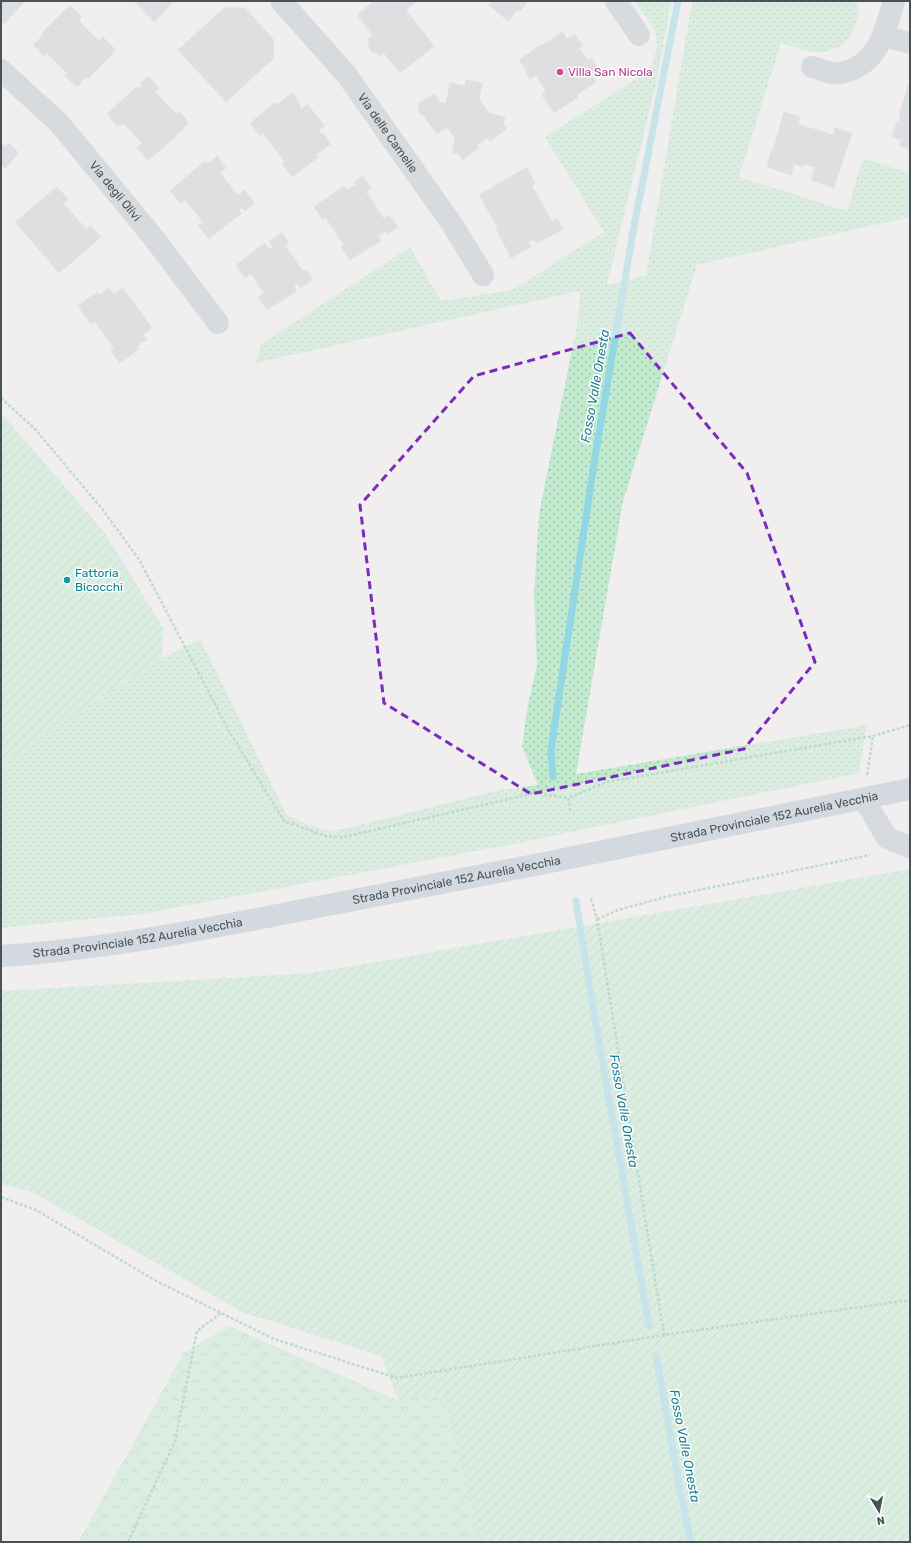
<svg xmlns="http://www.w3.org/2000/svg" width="911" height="1543" viewBox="0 0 911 1543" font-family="Rubik,sans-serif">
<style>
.grass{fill:url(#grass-dots)}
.forest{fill:url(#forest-crowns)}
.garden{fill:url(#garden-furrows)}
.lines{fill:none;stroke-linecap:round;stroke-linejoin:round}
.stream{stroke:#92d7e3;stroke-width:7}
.building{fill:#c9cbd0;stroke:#d3d5d9}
.path{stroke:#7cc59c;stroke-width:2.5;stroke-dasharray:3 2;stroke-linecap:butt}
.minor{stroke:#bbc3ca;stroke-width:22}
.major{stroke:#b0bfca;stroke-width:22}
.marked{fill:none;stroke:#7b2cbf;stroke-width:3;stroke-dasharray:8 5;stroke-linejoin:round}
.hotel-dot{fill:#d1479c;stroke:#fff;stroke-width:1.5}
.culture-dot{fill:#0f9aa8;stroke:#fff;stroke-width:1.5}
.labels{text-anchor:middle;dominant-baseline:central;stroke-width:3;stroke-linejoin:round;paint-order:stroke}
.hotel-label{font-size:12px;fill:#b23c85;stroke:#fff;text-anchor:start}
.street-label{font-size:12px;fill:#48525a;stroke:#fff}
.culture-label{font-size:12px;fill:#0d838f;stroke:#fff;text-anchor:start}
.water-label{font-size:13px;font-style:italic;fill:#1a8193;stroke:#fff}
</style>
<defs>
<pattern id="grass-dots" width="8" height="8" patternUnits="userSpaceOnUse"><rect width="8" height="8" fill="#c1eace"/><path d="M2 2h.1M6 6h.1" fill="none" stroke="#9fc0aa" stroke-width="1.8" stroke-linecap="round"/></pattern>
<pattern id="forest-crowns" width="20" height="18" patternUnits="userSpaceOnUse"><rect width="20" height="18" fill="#c1eace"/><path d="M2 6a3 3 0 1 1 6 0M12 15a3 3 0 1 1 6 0" fill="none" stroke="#9fc0aa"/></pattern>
<pattern id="garden-furrows" width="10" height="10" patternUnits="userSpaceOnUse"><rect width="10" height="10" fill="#c1eace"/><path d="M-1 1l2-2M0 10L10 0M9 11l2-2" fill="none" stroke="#9fc0aa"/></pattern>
</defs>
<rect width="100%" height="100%" fill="#f0eeee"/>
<path class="grass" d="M635 1H671L657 79 607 285 646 276 692 1H857C863 24 846 52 821 52 807 53 794 46 781 43L739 177 847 211 863 158 910 173V217L697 265 623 501 576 774 867 725 859 773 508 845 142 914 1 928V766L70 717 162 658 200 639 287 815 306 824 329 831 347 828 501 790 538 785 522 746 528 705 537 665 534 594 539 514 578 320 580 291 256 363 260 345 410 247 441 301 512 290 604 232 545 137 649 71 657 48 655 30Z"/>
<path class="forest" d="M229 1326 399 1401 442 1393 478 1542H78L150 1414 183 1353Z"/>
<g class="garden">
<path d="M1 415 10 423 105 533 163 628 162 658 70 717 1 766Z"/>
<path d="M910 869V1542H478L442 1393 399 1401 381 1356 242 1312 32 1192 1 1184V991L312 973Z"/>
</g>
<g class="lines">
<g class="stream">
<path d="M553 777 551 752 554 729 596 451 634 226 678 1"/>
<path d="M576 901 595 1019 649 1326"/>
<path d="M656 1355 680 1490 691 1542"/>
</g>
</g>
<g class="building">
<path d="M1 1H25L4 24 1 22Z"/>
<path d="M134 1H174L154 22Z"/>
<path d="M374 1H416V2L406 10 434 46 400 73 384 53 380 56 378 53 372 52 369 48V43L367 39 373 35 357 15Z"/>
<path d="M492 1H531L527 2 520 11 518 9 508 21 489 5Z"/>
<path d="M70 5 82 17 79 21 99 41 103 37 116 50 88 79 86 77 77 87 65 76 67 73 47 53 44 56 33 45 44 34 42 33Z"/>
<path d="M225 7 245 8 274 40 273 59 226 102 178 50Z"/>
<path d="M562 32 567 39 575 34 583 46 579 48 588 60 591 58 599 69 591 74 596 82 577 95 578 97 554 113 541 94 546 91 536 75 530 79 525 72 527 71 519 60 542 44 543 45Z"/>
<path d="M148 76 159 88 155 92 176 114 179 111 189 123 160 151 148 160 137 148 142 143 123 123 118 127 107 114 136 87 139 89 142 86 140 83Z"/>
<path d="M466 80 482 83 479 99 489 113 505 117 503 124 507 129 490 141 488 138 477 145 479 148 463 160 459 154 452 153 455 138 447 127 437 134 423 115 421 114 418 110 419 103 434 94 440 102 446 103 450 83 465 86Z"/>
<path d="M910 80V149H908L899 146 901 140 892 137 897 121 899 122 901 116 899 115Z"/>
<path d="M292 93 300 104 299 105 301 109 307 104 325 126 319 130 322 134 323 133 331 144 317 154 319 157 292 177 282 164 285 162 263 133 260 136 250 123 276 102 278 104Z"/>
<path d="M784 112 800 117 798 124 833 135 835 128 852 133 834 188 811 180 815 167 804 164 803 167 794 164 791 175 767 167 771 151H773Z"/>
<path d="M1 143 5 147 9 143 19 153 5 168 1 164Z"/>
<path d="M217 156 226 168 220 173 238 195 244 190 255 203 245 211 242 208 239 210 242 213 209 239 198 226 203 222 185 200 181 204 170 191 205 161 207 164Z"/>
<path d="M527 167 535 184 532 186 552 221 557 218 563 229 536 244 534 239 528 242 531 247 511 258 496 229 498 228 479 195Z"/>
<path d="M363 176 371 188 366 192 384 219 389 215 398 227 388 234 386 231 378 236 381 241 350 260 341 247 344 245 326 218 323 220 314 207 344 186 347 190 356 185 354 182Z"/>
<path d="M57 187 68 199 63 203 86 229 90 225 101 237 59 273 15 222Z"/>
<path d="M282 233 289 243 285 246 303 271 306 269 313 279 301 288 297 283 294 285 297 291 267 310 258 297 264 293 251 274 245 278 236 265 265 243 269 249 273 247 269 241Z"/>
<path d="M109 288 114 294 123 288 152 328 143 335 147 339 137 346 139 349 120 363 111 351 114 348 95 322 91 324 78 306 97 292 99 295Z"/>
</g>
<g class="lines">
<g class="path">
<path d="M1 398 35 429 103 510 140 561 229 731 284 821 328 837H344L535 793 568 798"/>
<path d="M867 775 873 736"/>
<path d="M570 811 568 798 607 782 873 736 910 725"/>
<path d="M591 899 597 919 664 1335"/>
<path d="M597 919 618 910 665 897 870 855"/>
<path d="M1 1197 36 1210 158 1282 274 1339 397 1378 664 1335 910 1300"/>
<path d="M128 1542 175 1441 197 1331 221 1313"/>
</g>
<g class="minor">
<path id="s1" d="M281 1 346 74 454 227 483 275"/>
<path d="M616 1 639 35"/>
<path d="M884 36 910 43"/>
<path d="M812 67C819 69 826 72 833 73 839 74 846 72 851 70 880 59 886 27 894 1"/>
<path id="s2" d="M1 70 59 123 153 237 218 323"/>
<path d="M864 799 887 838 910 847"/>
</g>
<path class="major" id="s3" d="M1 956C122 948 240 922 359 899 543 864 727 827 910 789"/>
</g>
<path d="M0 0H911V1543H0ZM630 333 747 473 815 662 744 749 531 794 384 703 360 505 474 376Z" fill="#f0eeee" fill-opacity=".55" fill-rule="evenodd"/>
<path class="marked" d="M630 333 747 473 815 662 744 749 531 794 384 703 360 505 474 376Z"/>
<circle class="hotel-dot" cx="560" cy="72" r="4"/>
<circle class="culture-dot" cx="67" cy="580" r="4"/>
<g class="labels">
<g class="hotel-label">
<text x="568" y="72">Villa San Nicola</text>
</g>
<g class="street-label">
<text stroke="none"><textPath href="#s1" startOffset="170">Via delle Camelie</textPath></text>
<text stroke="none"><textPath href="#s2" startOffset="167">Via degli Olivi</textPath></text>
<text stroke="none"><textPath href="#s3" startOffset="786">Strada Provinciale 152 Aurelia Vecchia</textPath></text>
<text stroke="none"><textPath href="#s3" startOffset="462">Strada Provinciale 152 Aurelia Vecchia</textPath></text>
<text stroke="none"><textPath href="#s3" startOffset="138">Strada Provinciale 152 Aurelia Vecchia</textPath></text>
</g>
<g class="culture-label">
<text x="75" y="573">Fattoria<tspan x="75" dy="14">Bicocchi</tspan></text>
</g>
<g class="water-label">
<text transform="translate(595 386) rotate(-80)">Fosso Valle Onesta</text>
<text transform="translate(624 1111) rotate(80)">Fosso Valle Onesta</text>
<text transform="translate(685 1446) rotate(79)">Fosso Valle Onesta</text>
</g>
</g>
<rect width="911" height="1543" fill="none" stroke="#48525a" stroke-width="4"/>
<g transform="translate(879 1511) rotate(170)" stroke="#ffffff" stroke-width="3" paint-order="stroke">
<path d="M0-3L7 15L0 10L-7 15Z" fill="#48525a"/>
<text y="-6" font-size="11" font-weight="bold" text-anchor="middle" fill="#48525a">N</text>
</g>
</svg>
